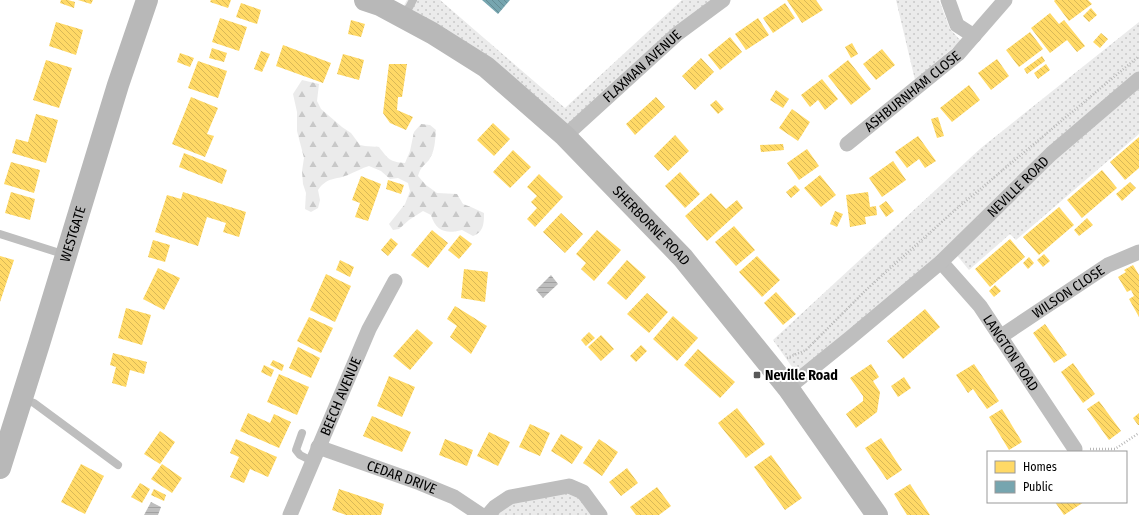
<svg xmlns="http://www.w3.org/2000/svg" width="1139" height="515" viewBox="0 0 1139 515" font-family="'Fira Sans Condensed',sans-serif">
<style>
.green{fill:url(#green-dots)}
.forest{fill:url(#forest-firs)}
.water{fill:url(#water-rules)}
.homes{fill:url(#homes-back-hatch)}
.public{fill:url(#public-back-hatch)}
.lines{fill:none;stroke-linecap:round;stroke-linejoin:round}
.path{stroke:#b9b9b9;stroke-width:2.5;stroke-dasharray:1 2;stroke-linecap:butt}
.lane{stroke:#bebebe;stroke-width:8}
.street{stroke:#bebebe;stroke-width:15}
.secondary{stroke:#b8b8b8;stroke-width:22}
.poi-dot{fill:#595959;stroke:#fff;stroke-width:1.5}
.labels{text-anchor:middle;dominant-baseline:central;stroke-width:4;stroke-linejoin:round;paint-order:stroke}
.street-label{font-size:14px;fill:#000;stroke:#fff}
.poi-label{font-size:14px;font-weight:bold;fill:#000;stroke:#fff;text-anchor:start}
</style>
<defs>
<pattern id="green-dots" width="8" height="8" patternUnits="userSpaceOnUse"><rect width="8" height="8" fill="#ebebeb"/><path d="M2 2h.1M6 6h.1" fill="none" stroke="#c8c8c8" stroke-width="1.8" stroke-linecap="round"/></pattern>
<pattern id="forest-firs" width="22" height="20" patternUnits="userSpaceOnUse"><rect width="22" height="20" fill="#ebebeb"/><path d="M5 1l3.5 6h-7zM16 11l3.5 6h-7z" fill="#c8c8c8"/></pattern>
<pattern id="water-rules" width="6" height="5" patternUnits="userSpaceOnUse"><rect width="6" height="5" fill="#bebebe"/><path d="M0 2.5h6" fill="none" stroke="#a2a2a2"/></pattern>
<pattern id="homes-back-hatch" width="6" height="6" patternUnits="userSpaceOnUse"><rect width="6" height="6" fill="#ffd966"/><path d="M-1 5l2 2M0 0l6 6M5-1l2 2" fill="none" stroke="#d9b857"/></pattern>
<pattern id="public-back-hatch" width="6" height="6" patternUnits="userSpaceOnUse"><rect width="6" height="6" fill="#76a5af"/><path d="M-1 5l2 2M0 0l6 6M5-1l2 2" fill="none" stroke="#648c95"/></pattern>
</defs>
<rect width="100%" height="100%" fill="#fff"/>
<g class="green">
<path d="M407 0H440L565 108 682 0H717L566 129 402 9Z"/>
<path d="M896 0H939L950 29 961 41 915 80Z"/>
<path d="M1139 22V134L1016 240 1010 234 969 270 950 247 797 374 773 340 981 148Z"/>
<path d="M568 489 581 496 595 515H495L512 500Z"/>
</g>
<path class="forest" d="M302 80 319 84 317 101 321 109 342 127 351 133 360 145 365 146 379 147C388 159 390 162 405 163L410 151 414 132 421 124 430 125 436 130C435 141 435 151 429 160 423 167 421 166 418 176L426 185 437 193 457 194 463 204 471 207 484 213C484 223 484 232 473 236L462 230C447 234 436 232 431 215L423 211 409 220 399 229 393 230 389 224 405 204 410 191 408 183 398 178 390 179 381 171 369 166C362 168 355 172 348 175 335 180 327 177 318 190L320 200 318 208 311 212 305 209 306 193 303 184 302 171 304 158 297 131V112L293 94Z"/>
<g class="water">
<path d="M551 275 558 284 543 298 536 290Z"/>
<path d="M151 502 161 507 158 515H144Z"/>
</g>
<g class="homes">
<path d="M61 0H68L75 2 74 8 60 3Z"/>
<path d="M78 0H93L91 4Z"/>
<path d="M211 0H231L228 8 210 2Z"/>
<path d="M787 0H816L823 10 802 23Z"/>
<path d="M1055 0H1088L1092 4 1069 21 1054 1Z"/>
<path d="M241 3 261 10 257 24 236 17Z"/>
<path d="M785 3 795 18 773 33 763 18Z"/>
<path d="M1091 8 1097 15 1089 22 1083 16Z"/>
<path d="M1050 13 1059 24 1064 20 1085 46 1077 52 1067 40 1050 53 1031 28Z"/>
<path d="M220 18 247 27 239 51 212 42Z"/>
<path d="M758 18 769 35 746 50 735 34Z"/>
<path d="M351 20 365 24 361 37 348 34Z"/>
<path d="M56 22 83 30 76 55 49 46Z"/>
<path d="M1030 32 1043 49 1019 67 1006 50Z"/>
<path d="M1101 33 1108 39 1100 48 1093 42Z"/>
<path d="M730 37 742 52 720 70 708 55Z"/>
<path d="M852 43 858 54 851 58 845 47Z"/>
<path d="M283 45 331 63 323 83 276 66Z"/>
<path d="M212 48 227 53 224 62 209 58Z"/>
<path d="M882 49 895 65 876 80 863 64Z"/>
<path d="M261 51 270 54 262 72 254 69Z"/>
<path d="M180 53 194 58 190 67 177 62Z"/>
<path d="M343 54 364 60 359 80 337 74Z"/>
<path d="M1042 56 1045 61 1027 74 1024 69Z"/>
<path d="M701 58 714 72 695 90 682 76Z"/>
<path d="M997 59 1009 76 991 90 978 73Z"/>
<path d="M46 60 72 68 59 108 33 100Z"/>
<path d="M848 60 871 89 851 105 828 76Z"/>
<path d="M198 61 227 71 218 98 188 88Z"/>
<path d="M389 64H407L402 97H398L397 110 413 117 406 130 390 123 383 113Z"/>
<path d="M1046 64 1050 70 1038 79 1034 73Z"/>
<path d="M822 79 838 99 825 110 818 100 810 107 801 95Z"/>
<path d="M969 85 980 100 952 122 940 108Z"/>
<path d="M776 90 789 99 783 108 770 100Z"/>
<path d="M191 97 218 108 207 134 214 136 205 157 172 144Z"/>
<path d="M656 97 665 107 635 135 626 124Z"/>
<path d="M716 100 724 109 718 114 710 105Z"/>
<path d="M792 109 810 122 798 141 779 128Z"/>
<path d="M36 114 58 120 46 163 12 153 16 139 28 142Z"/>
<path d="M938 117 944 136 937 138 931 119Z"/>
<path d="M493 123 510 139 494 156 477 140Z"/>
<path d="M675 135 689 151 668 171 654 156Z"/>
<path d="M918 136 936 161 925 168 919 159 907 168 895 152Z"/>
<path d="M1139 137V168L1125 180 1110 162Z"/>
<path d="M783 144 784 150 761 152 760 145Z"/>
<path d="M807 149 819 166 799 180 787 163Z"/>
<path d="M513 150 531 167 510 188 493 172Z"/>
<path d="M184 153 227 170 222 184 179 167Z"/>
<path d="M893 161 906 180 882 197 869 178Z"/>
<path d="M11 162 40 170 34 193 4 184Z"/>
<path d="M1102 170 1117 188 1082 218 1067 200Z"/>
<path d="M680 172 700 194 685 208 665 186Z"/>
<path d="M539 174 563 197 535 227 527 219 537 208 531 202 537 196 527 187Z"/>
<path d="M820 175 836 195 821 207 804 188Z"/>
<path d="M361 176 381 184 368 221 355 217 360 203 352 200Z"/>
<path d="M388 180 404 185 401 194 386 189Z"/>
<path d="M1130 182 1136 188 1122 201 1116 194Z"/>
<path d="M795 185 800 190 791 198 786 192Z"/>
<path d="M11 192 35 199 30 220 5 213Z"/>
<path d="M183 192 246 212 239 237 223 232 226 223 207 217 198 246 155 232 167 195 181 199Z"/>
<path d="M868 192 870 207 876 206 877 215 865 217 866 224 850 227 846 195Z"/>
<path d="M711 193 726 209 737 200 743 208 707 241 685 216Z"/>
<path d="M886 201 894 211 886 217 879 206Z"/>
<path d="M1059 207 1074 225 1039 255 1023 237Z"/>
<path d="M835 211 843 214 837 227 830 224Z"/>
<path d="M561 213 583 234 565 253 543 232Z"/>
<path d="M1087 218 1093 225 1079 236 1074 230Z"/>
<path d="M734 226 755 250 736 266 715 242Z"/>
<path d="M432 230 448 243 428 268 411 255Z"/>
<path d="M597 230 621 250 594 281 581 269 586 263 576 254Z"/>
<path d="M460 235 472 244 459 259 448 250Z"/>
<path d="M391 238 398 244 388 256 381 250Z"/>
<path d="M1010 239 1025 257 990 287 975 269Z"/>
<path d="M153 240 170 245 165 262 148 257Z"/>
<path d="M1044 254 1050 261 1043 267 1037 260Z"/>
<path d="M0 256 14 260 0 302Z"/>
<path d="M757 256 780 280 762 297 739 272Z"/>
<path d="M1029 257 1034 263 1028 269 1023 263Z"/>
<path d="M340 260 354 267 350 277 336 270Z"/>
<path d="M627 260 646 277 626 300 607 283Z"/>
<path d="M1133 265 1139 275V317L1129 299 1134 296 1131 290 1127 292 1118 277 1126 272 1124 270Z"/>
<path d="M158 268 180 278 164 310 143 299Z"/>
<path d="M464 269 488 272 485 302 461 298Z"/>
<path d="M326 274 351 286 335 322 310 310Z"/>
<path d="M995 285 1001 291 994 297 989 291Z"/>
<path d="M776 292 796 314 783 325 764 303Z"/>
<path d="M647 293 668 312 649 333 627 314Z"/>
<path d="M455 306 487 326 471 354 450 337 457 326 447 319Z"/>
<path d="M126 308 151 315 142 345 118 338Z"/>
<path d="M925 309 940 327 903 359 887 341Z"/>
<path d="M673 316 698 338 677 361 653 339Z"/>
<path d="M309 317 333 328 321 353 297 341Z"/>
<path d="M1045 324 1067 355 1054 363 1033 333Z"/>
<path d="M417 329 433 343 410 370 393 356Z"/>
<path d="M589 332 595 338 586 346 581 340Z"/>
<path d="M601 335 614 349 601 361 588 347Z"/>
<path d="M641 345 647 351 636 362 630 356Z"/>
<path d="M298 347 320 358 311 378 289 368Z"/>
<path d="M698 349 735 382 720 398 684 365Z"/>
<path d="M113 353 147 362 144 374 130 370 126 387 112 383 116 367 110 365Z"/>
<path d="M273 360 284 365 282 371 270 365Z"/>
<path d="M1073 363 1095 394 1083 403 1061 372Z"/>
<path d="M871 364 879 377 873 381 880 392 877 412 856 428 846 414 863 401V396L850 378Z"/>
<path d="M974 364 999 401 987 409 973 389 968 393 956 375Z"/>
<path d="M264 365 274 370 271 377 261 372Z"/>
<path d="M279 374 309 387 297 415 267 402Z"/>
<path d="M389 376 415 387 402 417 377 406Z"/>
<path d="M904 377 911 388 898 397 891 386Z"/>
<path d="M1099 401 1121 431 1109 440 1087 409Z"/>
<path d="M737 408 765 444 746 458 718 423Z"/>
<path d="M1002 409 1022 442 1009 450 989 417Z"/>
<path d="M248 413 270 423 274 414 291 422 279 448 240 431Z"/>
<path d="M1139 413V425H1138L1133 418Z"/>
<path d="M372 416 411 432 402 452 363 436Z"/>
<path d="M530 424 550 433 540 456 519 447Z"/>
<path d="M160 431 175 442 160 464 144 454Z"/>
<path d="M489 432 510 442 498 466 477 456Z"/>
<path d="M561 434 583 447 572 464 551 451Z"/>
<path d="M881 438 902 470 887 480 865 448Z"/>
<path d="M236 439 277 457 268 477 250 469 244 483 230 477 239 457 230 453Z"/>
<path d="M445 439 473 450 467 466 439 455Z"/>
<path d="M599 439 618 452 602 476 583 463Z"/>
<path d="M771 455 802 498 785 510 754 467Z"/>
<path d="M81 464 104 476 85 514 61 502Z"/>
<path d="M162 464 182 478 172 493 151 479Z"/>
<path d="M627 468 638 483 621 496 609 482Z"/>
<path d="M140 483 150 489 142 503 131 497Z"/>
<path d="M910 484 921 501 930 515H907L894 494Z"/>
<path d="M657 487 671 506 659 515H636L630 507Z"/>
<path d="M154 489 166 495 164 501 151 495Z"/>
<path d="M339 489 384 504 381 515H346L332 510Z"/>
<path d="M1055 502H1084L1064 515Z"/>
</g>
<path class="public" d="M482 0H510L498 14Z"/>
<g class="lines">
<g class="path">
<path d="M787 358 806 350 867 289 954 211 1139 56"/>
<path d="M1090 449H1115L1139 433"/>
</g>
<g class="lane">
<path d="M404 17 413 0"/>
<path d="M0 234 66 255"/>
<path d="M23 399 34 403 118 465"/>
<path d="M302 433 296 450 300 455 312 461"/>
</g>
<g class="street">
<path d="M948 0 957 25 974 36"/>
<path id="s1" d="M565 136 677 34 723 0"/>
<path id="s2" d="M847 144 958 54 1005 0"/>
<path id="s3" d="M941 262 980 306 1075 449"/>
<path id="s4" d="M1000 337 1108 265 1139 252"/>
<path id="s5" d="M788 388 850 338 941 262 1051 154 1139 79"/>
<path id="s6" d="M318 447 420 483 454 497 481 515"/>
<path id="s7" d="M290 515 369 329 395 281"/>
<path d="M488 515 495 507 510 497 569 486 583 492 600 515"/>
</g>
<g class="secondary">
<path id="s8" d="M365 0 380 5 432 33 486 67 565 136 683 258 788 388 877 515"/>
<path id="s9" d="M0 468 39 344 118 85 147 0"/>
</g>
</g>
<rect class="poi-dot" x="753" y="371" width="8" height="8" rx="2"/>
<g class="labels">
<g class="street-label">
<text stroke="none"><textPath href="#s1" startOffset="104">FLAXMAN AVENUE</textPath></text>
<text stroke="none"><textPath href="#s2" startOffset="84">ASHBURNHAM CLOSE</textPath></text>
<text stroke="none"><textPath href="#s5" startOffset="306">NEVILLE ROAD</textPath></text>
<text stroke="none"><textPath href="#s8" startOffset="368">SHERBORNE ROAD</textPath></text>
<text stroke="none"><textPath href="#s9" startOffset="245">WESTGATE</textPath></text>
<text stroke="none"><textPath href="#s4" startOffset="82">WILSON CLOSE</textPath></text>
<text stroke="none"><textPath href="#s3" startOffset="115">LANGTON ROAD</textPath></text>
<text stroke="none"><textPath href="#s7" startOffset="129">BEECH AVENUE</textPath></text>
<text stroke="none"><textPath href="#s6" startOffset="89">CEDAR DRIVE</textPath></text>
</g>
<g class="poi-label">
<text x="765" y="375">Neville Road</text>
</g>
</g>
<rect x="987" y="451" width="140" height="52" fill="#ffffff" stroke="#999999"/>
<rect x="995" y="461" width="20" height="12" fill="#ffd966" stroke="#999999"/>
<text x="1023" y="471" font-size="12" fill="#000000">Homes</text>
<rect x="995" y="481" width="20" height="12" fill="#76a5af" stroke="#999999"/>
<text x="1023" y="491" font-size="12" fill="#000000">Public</text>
</svg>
